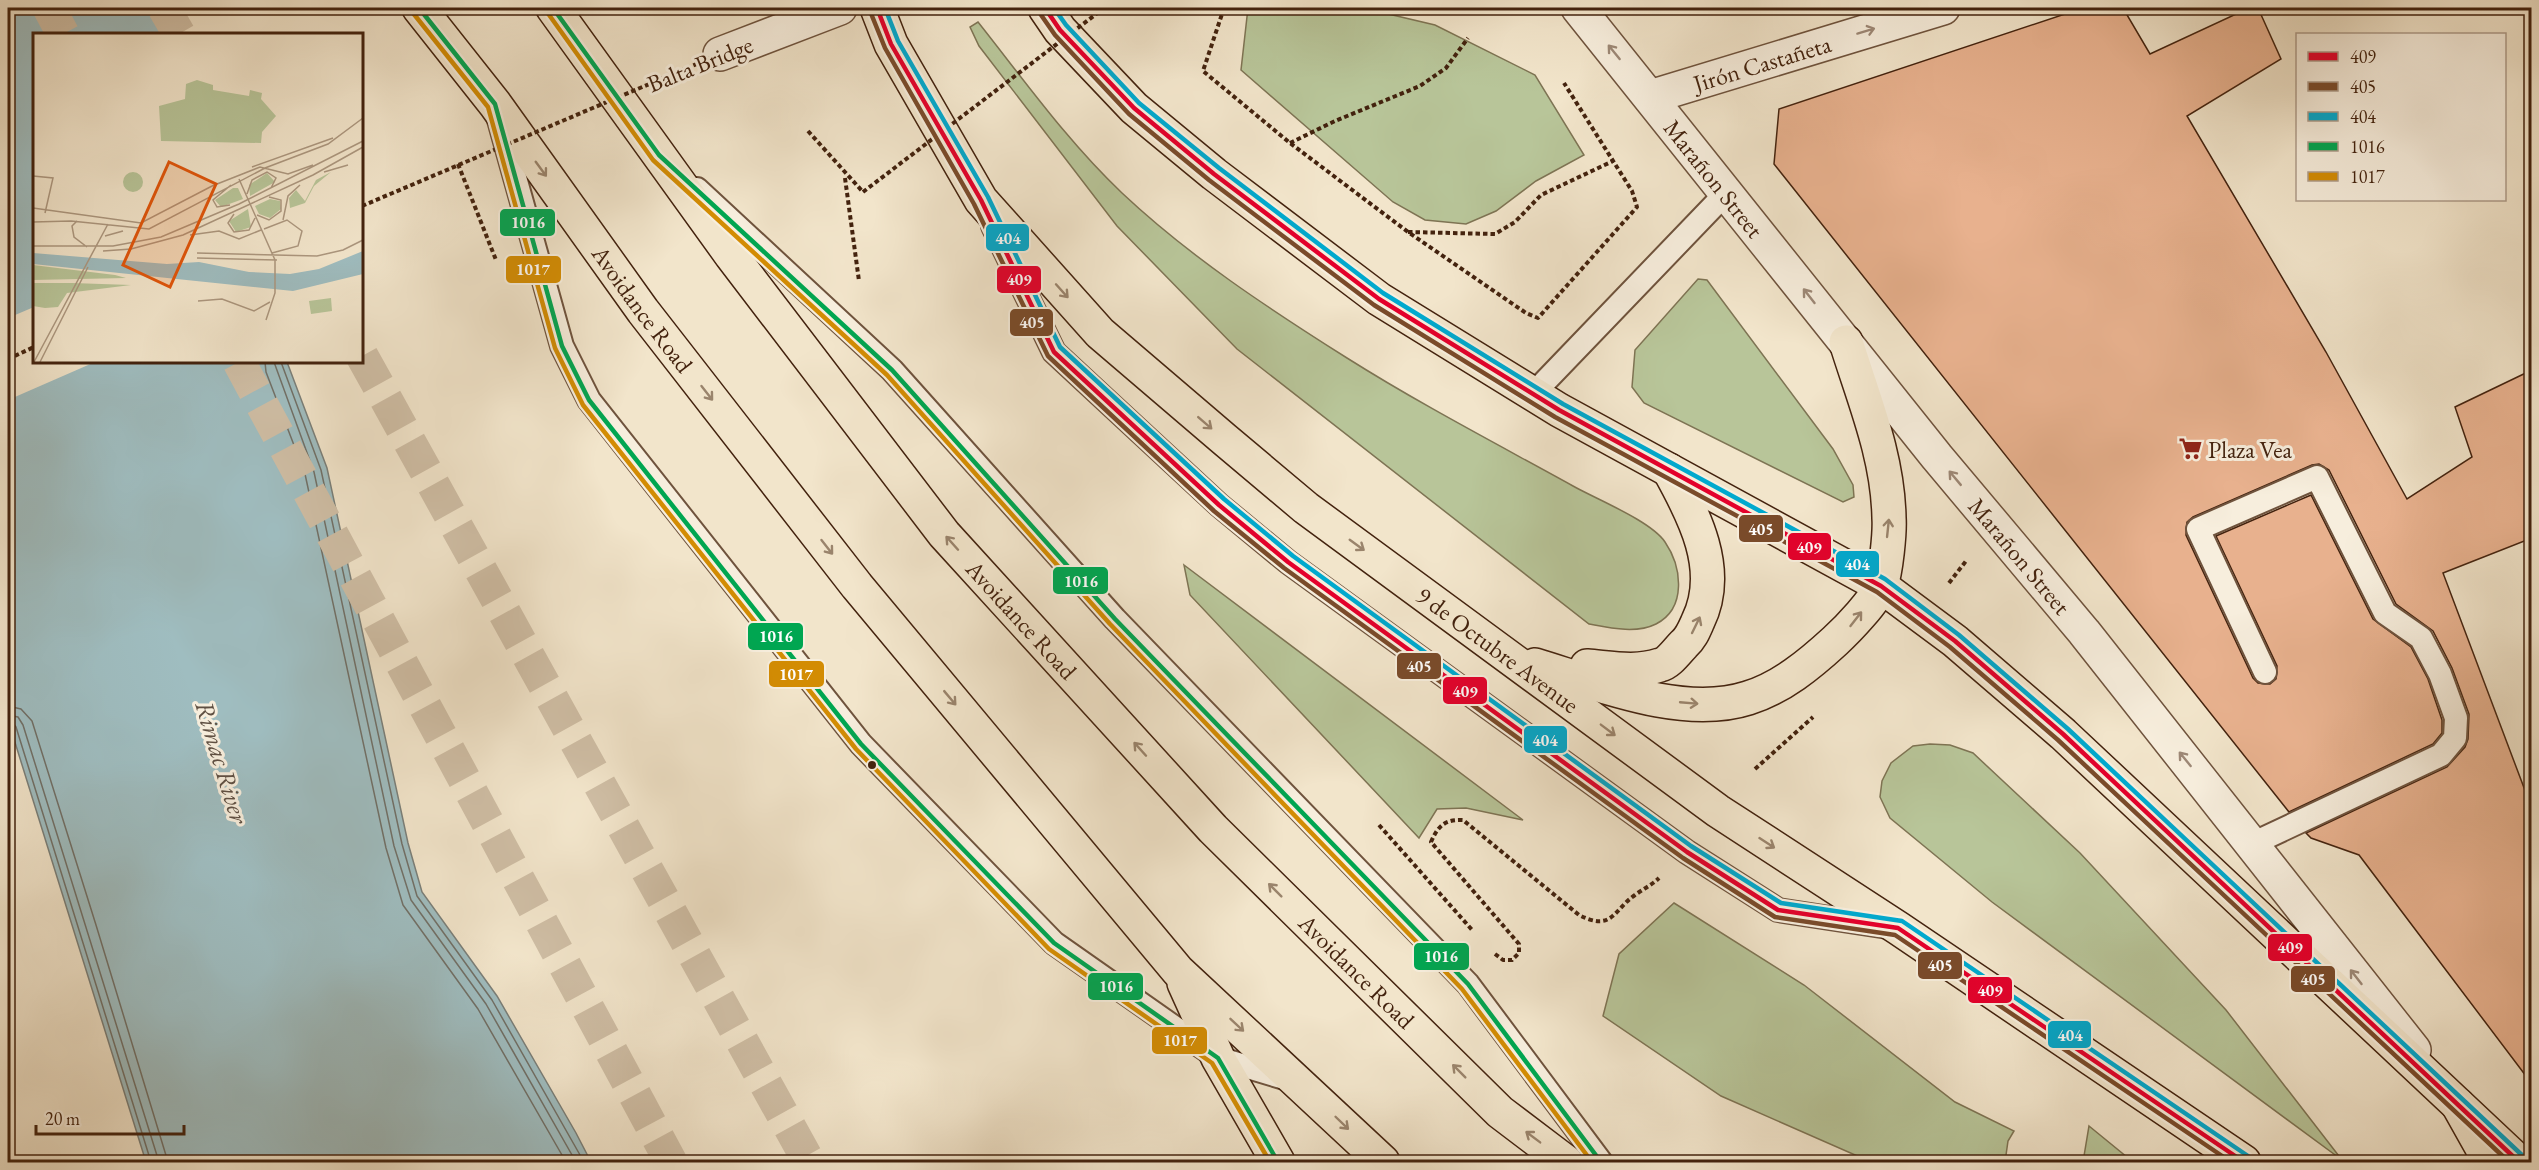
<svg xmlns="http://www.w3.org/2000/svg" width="2539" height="1170" viewBox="0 0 2539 1170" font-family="'EB Garamond',serif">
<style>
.green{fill:#b8c599;stroke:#7e7454;stroke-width:1.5}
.water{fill:#9fbdc0;stroke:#7a7f79;stroke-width:1.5}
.pier{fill:#f2e5cb}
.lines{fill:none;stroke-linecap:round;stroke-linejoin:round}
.shore{stroke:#717067;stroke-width:1.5}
.building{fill:#e8b18e;stroke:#43220e;stroke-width:1.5}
.motorway-tunnel{stroke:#cfbea5;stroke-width:33;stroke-dasharray:33 16;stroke-linecap:butt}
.service-casing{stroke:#6f533d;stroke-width:26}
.pedestrian-casing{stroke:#6f533d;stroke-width:36}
.tertiary-casing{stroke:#6f533d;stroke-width:36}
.primary-casing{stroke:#43220e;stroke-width:36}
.motorway-casing{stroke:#43220e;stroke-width:36}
.path{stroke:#43220e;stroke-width:4;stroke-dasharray:4.5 3;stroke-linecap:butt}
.service{stroke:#f7eedd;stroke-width:22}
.pedestrian{stroke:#f7eedd;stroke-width:33}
.tertiary{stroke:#f7eedd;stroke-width:33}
.primary{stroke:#f2e5cb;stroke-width:33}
.motorway{stroke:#f2e5cb;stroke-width:33}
.path-bridge{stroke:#43220e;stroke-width:4;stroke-dasharray:4.5 3;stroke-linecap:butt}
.bus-1-casing{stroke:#f7eedd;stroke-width:9}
.bus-2-casing{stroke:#f7eedd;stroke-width:9}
.bus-3-casing{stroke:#f7eedd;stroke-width:9}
.bus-4-casing{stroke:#f7eedd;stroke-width:9}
.bus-5-casing{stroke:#f7eedd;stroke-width:9}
.bus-1{stroke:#e4002b;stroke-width:4.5}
.bus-2{stroke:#7a4b2a;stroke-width:4.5}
.bus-3{stroke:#00a9ce;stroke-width:4.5}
.bus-4{stroke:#00a651;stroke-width:4.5}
.bus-5{stroke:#d38c03;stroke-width:4.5}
.oneway{stroke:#9d8876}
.oneway2{stroke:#9a846c}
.bus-dot{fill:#43220e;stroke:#f7eedd;stroke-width:2}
.labels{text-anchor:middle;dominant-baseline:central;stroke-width:6;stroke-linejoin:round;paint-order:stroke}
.street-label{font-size:24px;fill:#43220e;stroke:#f7eedd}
.poi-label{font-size:24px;fill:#43220e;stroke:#f7eedd;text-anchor:start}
.water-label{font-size:26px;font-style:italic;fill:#5f5043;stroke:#f7eedd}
.inset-road{fill:none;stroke:#ac977f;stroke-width:1.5}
.view{fill:#e0560c;fill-opacity:0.15;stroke:#e0560c;stroke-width:3}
.inset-edge{fill:none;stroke:#43220e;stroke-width:3}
.line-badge{stroke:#f7eedd;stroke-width:2}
.badge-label{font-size:16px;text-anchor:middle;font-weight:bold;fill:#fff}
</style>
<rect width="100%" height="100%" fill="#f2e5cb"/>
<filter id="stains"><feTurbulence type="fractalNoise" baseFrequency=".00333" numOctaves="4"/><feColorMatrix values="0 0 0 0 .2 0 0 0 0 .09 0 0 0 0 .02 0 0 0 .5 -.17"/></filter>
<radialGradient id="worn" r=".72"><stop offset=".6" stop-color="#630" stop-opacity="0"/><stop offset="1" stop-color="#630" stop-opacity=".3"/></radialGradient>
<g class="green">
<path d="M1248 8H1376L1380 12 1435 25 1535 75 1584 155 1536 181 1496 211 1466 224 1425 220 1393 202 1241 70Z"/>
<path d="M978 22C1024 80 1068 142 1122 193 1190 257 1268 308 1347 358 1420 404 1497 444 1573 486 1596 499 1651 521 1665 542 1682 567 1687 608 1656 624 1636 634 1610 628 1589 624L1237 349 1117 226 979 46 970 27Z"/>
<path d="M1698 279 1707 280 1833 449 1853 485 1854 497 1843 502 1644 403 1632 387 1635 350Z"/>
<path d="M1184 565 1523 820 1466 808 1437 809 1419 838 1190 595Z"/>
<path d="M1930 744 1950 745 1973 753 2080 853 2226 1010 2342 1160 1992 902 1890 818 1880 797 1882 781 1891 763 1913 746Z"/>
<path d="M1674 903 1804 985 1955 1102 2014 1131 2008 1141 2005 1162H1871L1721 1096 1603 1016 1619 954Z"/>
<path d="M2089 1126 2133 1162H2083Z"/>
</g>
<path class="water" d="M8 8H153L163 34H34V362H287L327 468 408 843 422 892 497 996 576 1133 591 1162H146L8 720Z"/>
<path class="pier" d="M34 307V362H95L8 400V318Z"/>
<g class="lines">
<g class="shore">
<path d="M265 362 266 372 305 474 386 848 403 905 478 1009 566 1162"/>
<path d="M274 362 314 472 394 846 411 900 486 1004 576 1162"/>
<path d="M281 362 321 470 402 844 417 896 492 1000 584 1162"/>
<path d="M8 706 21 709 32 721 96 925 168 1162"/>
<path d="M8 715 18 717 23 725 159 1162"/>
<path d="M8 722 13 723 16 727 151 1162"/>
</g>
</g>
<path class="building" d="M2083 8H2123L2150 54 2249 8H2258L2281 59 2187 116 2326 352 2407 499 2472 457 2455 407 2532 370V538L2443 573 2532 809V1084L2359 855 2311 838 2306 833 2447 767 2465 747 2468 739 2469 714 2452 668 2433 631 2396 604 2329 470 2319 464 2312 465 2193 517 2187 522 2186 535 2253 678 2258 683 2270 684 2276 679 2277 666 2216 536 2311 495 2373 619 2411 647 2428 679 2442 720V733L2433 744 2289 812 1774 164 1779 109Z"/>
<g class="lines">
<g class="motorway-tunnel">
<path d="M49 8 63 34"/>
<path d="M164 8 179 34"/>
<path d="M362 356 809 1162"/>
<path d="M239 362 671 1162"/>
</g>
<defs>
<g id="service">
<path d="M499 120 562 346 589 400 861 744 1054 943 1218 1058 1291 1080"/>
<path d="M697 189 892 370 1115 619 1468 984 1601 1162"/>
<path d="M993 226 1054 352 1219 505 1288 562 1687 852 1778 910 1888 927"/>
<path d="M1533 394 1727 192"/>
<path d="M2252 844 2441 755 2455 738 2456 718 2440 674 2421 638 2385 613 2317 477 2198 529 2265 672"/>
</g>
<path id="pedestrian" d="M720 54 840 8"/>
<g id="tertiary">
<path id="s1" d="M1578 8 1937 457 2084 632 2414 1050"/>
<path id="s2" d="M1650 97 1943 8"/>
</g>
<g id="primary">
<path id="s3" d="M877 8 891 44 981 200 1100 333 1224 439 1306 508 1718 811 1898 928 2244 1162"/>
<path d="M1045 8 1060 30 1134 108 1214 174 1379 299 1559 410 1881 586 1955 641 2063 734 2519 1162"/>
<path d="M1535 665C1598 684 1683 719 1748 698 1781 688 1810 664 1835 641 1847 630 1876 600 1881 585 1886 572 1890 532 1889 518 1888 456 1864 400 1846 342"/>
<path d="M1587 666C1612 668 1636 673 1660 665 1669 663 1677 651 1684 644 1691 638 1694 630 1698 621 1723 570 1694 515 1669 470"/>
</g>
<g id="motorway">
<path id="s4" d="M419 8 495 104 643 311 857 586 1178 971 1383 1162"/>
<path id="s5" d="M553 8 731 255 944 534 1213 829 1500 1112 1566 1162"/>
<path d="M1184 983 1218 1058 1278 1162"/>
<path d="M2458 1105 2490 1162"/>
</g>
</defs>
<use href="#service" class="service-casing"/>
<use href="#pedestrian" class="pedestrian-casing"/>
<use href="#tertiary" class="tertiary-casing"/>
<use href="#primary" class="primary-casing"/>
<use href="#motorway" class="motorway-casing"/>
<g class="path">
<path d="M1224 8 1203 71 1290 143 1408 232 1526 313 1538 318 1637 207 1632 191 1564 83"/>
<path d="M808 131 863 192"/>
<path d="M1290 143 1335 121 1420 86 1446 68 1468 38"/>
<path d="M458 164 496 260"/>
<path d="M845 178 859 281"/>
<path d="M1408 232 1495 234 1515 222 1541 195 1613 161"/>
<path d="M8 359 34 347"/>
<path d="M1949 583 1966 561"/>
<path d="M1755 769 1813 717"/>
<path d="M1379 825 1473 931"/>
<path d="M1495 954 1503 960H1512L1519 953V944L1431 842C1438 826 1445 819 1463 820L1579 915C1613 932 1613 910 1635 895 1643 889 1652 885 1659 878"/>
</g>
<use href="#service" class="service"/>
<use href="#pedestrian" class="pedestrian"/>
<use href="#tertiary" class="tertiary"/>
<use href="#primary" class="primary"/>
<use href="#motorway" class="motorway"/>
<g class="path-bridge">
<path d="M863 192 1104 8"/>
<path d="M362 206 720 54"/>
</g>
<defs>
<g id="bus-1">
<path d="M877 8 891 44 981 200 1054 352 1219 505 1288 562 1687 852 1778 910 1898 928 2244 1162"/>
<path d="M1045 8 1060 30 1134 108 1214 174 1379 299 1559 410 1881 586 1955 641 2063 734 2519 1162"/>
</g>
<g id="bus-2">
<path d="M870 11 885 48 974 204 1048 356 1214 511 1284 568 1683 858 1775 917 1895 935 2231 1162"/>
<path d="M1039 12 1055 35 1129 114 1209 180 1374 305 1555 417 1877 592 1950 647 2058 740 2509 1162"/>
</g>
<g id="bus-3">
<path d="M885 8 898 41 988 197 1060 347 1224 499 1293 556 1691 846 1781 903 1902 921 2248 1156"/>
<path d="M1054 8 1066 25 1139 103 1219 168 1383 293 1563 404 1885 579 1959 635 2068 729 2524 1157"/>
</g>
<g id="bus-4">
<path d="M419 8 495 104 562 346 589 400 861 744 1054 943 1218 1058 1278 1162"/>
<path d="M553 8 659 155 892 370 1115 619 1468 984 1601 1162"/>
</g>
<g id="bus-5">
<path d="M547 12 653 160 887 375 1110 624 1462 989 1592 1162"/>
<path d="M413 13 488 107 555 348 583 405 856 749 1049 949 1212 1063 1270 1162"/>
</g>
</defs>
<use href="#bus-1" class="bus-1-casing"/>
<use href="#bus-2" class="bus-2-casing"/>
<use href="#bus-3" class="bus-3-casing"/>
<use href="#bus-4" class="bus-4-casing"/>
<use href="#bus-5" class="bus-5-casing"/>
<use href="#bus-1" class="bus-1"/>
<use href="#bus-2" class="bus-2"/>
<use href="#bus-3" class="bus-3"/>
<use href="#bus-4" class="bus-4"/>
<use href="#bus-5" class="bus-5"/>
</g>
<defs><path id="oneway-shaft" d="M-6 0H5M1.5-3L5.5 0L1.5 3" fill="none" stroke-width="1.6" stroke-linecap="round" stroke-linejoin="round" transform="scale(1.5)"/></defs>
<g class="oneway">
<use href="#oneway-shaft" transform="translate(1866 31) rotate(-17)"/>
<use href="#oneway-shaft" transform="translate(1614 52) rotate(-129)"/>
<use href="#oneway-shaft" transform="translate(1809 296) rotate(-128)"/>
<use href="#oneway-shaft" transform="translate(1955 478) rotate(-130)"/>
<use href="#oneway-shaft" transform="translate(2185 759) rotate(-129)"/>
<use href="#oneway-shaft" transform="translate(2356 977) rotate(-128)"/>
</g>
<g class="oneway2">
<use href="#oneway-shaft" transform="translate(541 169) rotate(54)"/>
<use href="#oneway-shaft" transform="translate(1062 291) rotate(48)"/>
<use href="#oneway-shaft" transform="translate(707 393) rotate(52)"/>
<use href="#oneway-shaft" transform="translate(1205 423) rotate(41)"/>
<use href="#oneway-shaft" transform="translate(1888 528) rotate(-84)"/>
<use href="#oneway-shaft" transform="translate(952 543) rotate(-132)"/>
<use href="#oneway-shaft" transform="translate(1357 545) rotate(36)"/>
<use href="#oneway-shaft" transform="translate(827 547) rotate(52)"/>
<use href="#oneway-shaft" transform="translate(1856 619) rotate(-52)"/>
<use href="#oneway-shaft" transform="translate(1696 625) rotate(-64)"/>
<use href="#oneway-shaft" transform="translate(950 698) rotate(50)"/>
<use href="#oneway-shaft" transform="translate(1689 703) rotate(5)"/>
<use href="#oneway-shaft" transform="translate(1608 730) rotate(37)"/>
<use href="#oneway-shaft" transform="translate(1140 749) rotate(-132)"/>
<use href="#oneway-shaft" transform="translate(1767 843) rotate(33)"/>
<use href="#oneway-shaft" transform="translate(1275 890) rotate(-135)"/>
<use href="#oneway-shaft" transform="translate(1237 1025) rotate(43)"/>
<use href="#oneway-shaft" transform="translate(1459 1071) rotate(-135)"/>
<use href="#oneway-shaft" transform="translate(1342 1123) rotate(44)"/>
<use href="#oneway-shaft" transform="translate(1533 1137) rotate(-143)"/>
</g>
<defs>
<symbol id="supermarket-bare" viewBox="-9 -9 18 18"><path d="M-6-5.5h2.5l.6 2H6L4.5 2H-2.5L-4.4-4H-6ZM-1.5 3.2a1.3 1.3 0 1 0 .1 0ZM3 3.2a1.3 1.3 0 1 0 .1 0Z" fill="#8f2418" stroke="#f7eedd" stroke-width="2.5" paint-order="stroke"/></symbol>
</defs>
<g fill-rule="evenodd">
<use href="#supermarket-bare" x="2174" y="432" width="33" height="33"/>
</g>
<circle class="bus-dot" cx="872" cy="765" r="5"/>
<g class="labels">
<g class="street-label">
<text stroke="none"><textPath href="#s2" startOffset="117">Jirón Castañeta</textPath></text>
<text transform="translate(700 64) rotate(-22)">Balta Bridge</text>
<text stroke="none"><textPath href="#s1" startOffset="218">Marañon Street</textPath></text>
<text stroke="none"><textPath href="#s4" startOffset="375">Avoidance Road</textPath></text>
<text stroke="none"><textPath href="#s1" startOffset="704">Marañon Street</textPath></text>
<text stroke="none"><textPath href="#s5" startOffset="771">Avoidance Road</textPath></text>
<text stroke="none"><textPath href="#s3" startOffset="906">9 de Octubre Avenue</textPath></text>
<text stroke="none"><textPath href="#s5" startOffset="1257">Avoidance Road</textPath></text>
</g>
<g class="poi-label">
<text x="2208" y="449">Plaza Vea</text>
</g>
<g class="water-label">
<text transform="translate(222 762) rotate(73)">Rimac River</text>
</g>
</g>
<g transform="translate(33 33)">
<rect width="330" height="330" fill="#f2e5cb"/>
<path d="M164 47 180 52V57L216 63 217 57 229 60 228 66 243 83 229 99 228 110 128 108 126 73 152 66 153 51ZM298 139 281 153 272 170 257 175 256 165 263 157 272 168 283 147ZM90 149a10 10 0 1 1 20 0a10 10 0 1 1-20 0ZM234 140 242 149 217 163 216 152ZM200 155H205L210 166 188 174 182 167ZM237 166 247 168 248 176 237 185 226 181 222 173ZM215 176 218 194 203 199 196 188ZM0 232 82 242 93 245 0 247ZM0 250H39L98 252 34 260 25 274 12 275 0 273ZM298 265 299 278 278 281 276 268Z" fill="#b8c599"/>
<path d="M330 218V241L260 258 0 231V220L134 231 166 229 216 239 257 241 286 236Z" fill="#9fbdc0"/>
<path class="inset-road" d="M219 134 300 105M291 139 315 132M0 143 20 145 12 180M206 146 242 227V260L233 287M179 153 227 134 255 141 280 132M214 161 219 147 234 139 243 145 238 155M197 172 184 174 180 167 198 152M0 175 108 190 181 152M201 181 195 190 201 199 216 197 222 185M224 182 236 187 248 178V167L236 164M250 187 255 163 267 152M44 188 39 193 41 204 54 214M0 189 38 188 116 196 232 135 295 111 330 85M231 196 254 187 269 198 265 213 239 220M157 202 186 198 206 206 228 197M72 203 90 198M0 213H80L128 204 206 171 330 108M70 218 98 216 150 202 280 142 330 114M164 220 284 223 310 217 330 207M164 225 244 227M165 268 189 266 221 278 237 269M1 329 75 191M7 329 55 234"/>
<path class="view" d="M136 129 183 151 137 254 90 232Z"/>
<rect width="330" height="330" class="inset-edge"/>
</g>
<g class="line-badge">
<rect x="499" y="208" width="57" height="29" rx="6" fill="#00a651"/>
<rect x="985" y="223" width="45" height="29" rx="6" fill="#00a9ce"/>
<rect x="505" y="255" width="57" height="29" rx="6" fill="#d38c03"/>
<rect x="996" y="265" width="46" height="29" rx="6" fill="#e4002b"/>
<rect x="1009" y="308" width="45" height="29" rx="6" fill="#7a4b2a"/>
<rect x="1738" y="514" width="46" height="29" rx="6" fill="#7a4b2a"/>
<rect x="1787" y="532" width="45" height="29" rx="6" fill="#e4002b"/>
<rect x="1835" y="550" width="45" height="28" rx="6" fill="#00a9ce"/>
<rect x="1052" y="566" width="57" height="29" rx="6" fill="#00a651"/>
<rect x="747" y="622" width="57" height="29" rx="6" fill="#00a651"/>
<rect x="1396" y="652" width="46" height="28" rx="6" fill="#7a4b2a"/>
<rect x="768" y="660" width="57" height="28" rx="6" fill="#d38c03"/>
<rect x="1442" y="676" width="46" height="29" rx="6" fill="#e4002b"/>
<rect x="1523" y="725" width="45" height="29" rx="6" fill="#00a9ce"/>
<rect x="2267" y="933" width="46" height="29" rx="6" fill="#e4002b"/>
<rect x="1413" y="942" width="57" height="29" rx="6" fill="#00a651"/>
<rect x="1917" y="951" width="46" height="29" rx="6" fill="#7a4b2a"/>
<rect x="2290" y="965" width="46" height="28" rx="6" fill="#7a4b2a"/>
<rect x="1087" y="972" width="57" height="29" rx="6" fill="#00a651"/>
<rect x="1967" y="976" width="46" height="28" rx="6" fill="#e4002b"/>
<rect x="2047" y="1020" width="45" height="29" rx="6" fill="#00a9ce"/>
<rect x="1151" y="1026" width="57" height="29" rx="6" fill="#d38c03"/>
</g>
<g class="badge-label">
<text x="528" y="228">1016</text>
<text x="1008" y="244">404</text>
<text x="533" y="275">1017</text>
<text x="1019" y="285">409</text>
<text x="1032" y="328">405</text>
<text x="1761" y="535">405</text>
<text x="1809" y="553">409</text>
<text x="1857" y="570">404</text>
<text x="1081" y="587">1016</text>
<text x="776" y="642">1016</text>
<text x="1419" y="672">405</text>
<text x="796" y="680">1017</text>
<text x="1465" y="697">409</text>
<text x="1545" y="746">404</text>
<text x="2290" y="953">409</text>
<text x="1441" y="962">1016</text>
<text x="1940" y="971">405</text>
<text x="2313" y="985">405</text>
<text x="1116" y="992">1016</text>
<text x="1990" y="996">409</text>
<text x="2070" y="1041">404</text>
<text x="1180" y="1046">1017</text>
</g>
<rect width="2539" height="1170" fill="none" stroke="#f2e5cb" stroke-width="30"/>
<rect x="9" y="9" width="2521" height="1152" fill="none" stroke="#43220e" stroke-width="3"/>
<rect x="15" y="15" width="2509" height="1140" fill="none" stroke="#43220e" stroke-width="1.5"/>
<rect x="2296" y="33" width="210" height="168" fill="#f7eedd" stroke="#af9c8a" stroke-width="1.5"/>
<rect x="2308" y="52" width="30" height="9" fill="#e4002b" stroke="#af9c8a" stroke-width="1.5"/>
<text x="2350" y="63" font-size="18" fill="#43220e">409</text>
<rect x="2308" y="82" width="30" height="9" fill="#7a4b2a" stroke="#af9c8a" stroke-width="1.5"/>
<text x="2350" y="93" font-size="18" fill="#43220e">405</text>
<rect x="2308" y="112" width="30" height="9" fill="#00a9ce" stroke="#af9c8a" stroke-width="1.5"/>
<text x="2350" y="123" font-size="18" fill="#43220e">404</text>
<rect x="2308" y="142" width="30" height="9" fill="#00a651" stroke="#af9c8a" stroke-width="1.5"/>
<text x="2350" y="153" font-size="18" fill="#43220e">1016</text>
<rect x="2308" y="172" width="30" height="9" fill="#d38c03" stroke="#af9c8a" stroke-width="1.5"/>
<text x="2350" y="183" font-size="18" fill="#43220e">1017</text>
<path d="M36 1125v9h148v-9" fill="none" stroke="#43220e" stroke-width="3"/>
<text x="45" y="1125" font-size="18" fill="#43220e" stroke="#f7eedd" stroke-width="4.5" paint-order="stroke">20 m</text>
<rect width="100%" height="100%" filter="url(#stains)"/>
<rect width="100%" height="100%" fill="url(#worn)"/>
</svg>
